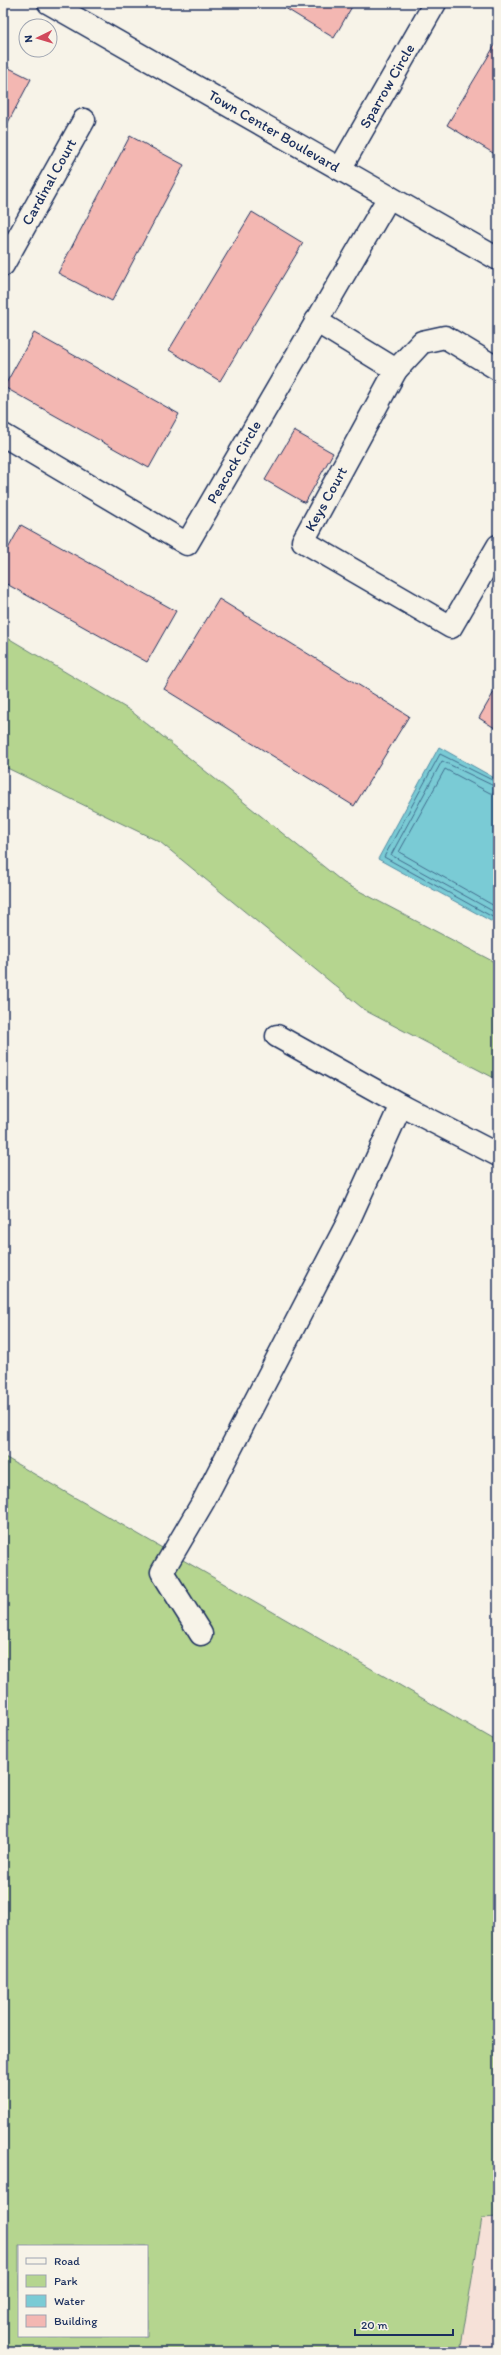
<svg xmlns="http://www.w3.org/2000/svg" width="501" height="2355" viewBox="0 0 501 2355" font-family="Itim,sans-serif">
<style>
.built{fill:#f6e1d8}
.green{fill:#b5d58f;stroke:#688276;fill-rule:evenodd}
.water{fill:#7acbd5;stroke:#548da5}
.lines{fill:none;stroke-linecap:round;stroke-linejoin:round}
.shore{stroke:#416d8e;stroke-width:1}
.building{fill:#f3b7b2;stroke:#1b2f5e}
.minor-casing{stroke:#1b2f5e;stroke-width:25}
.minor{stroke:#f7f3e8;stroke-width:22}
.labels{text-anchor:middle;dominant-baseline:central;stroke-width:4;stroke-linejoin:round;paint-order:stroke}
.street-label{font-size:15px;fill:#1b2f5e;stroke:#f7f3e8}
</style>
<rect width="100%" height="100%" fill="#f7f3e8"/>
<filter id="ink" filterUnits="userSpaceOnUse"><feTurbulence type="fractalNoise" baseFrequency=".025" numOctaves="2"/><feDisplacementMap in="SourceGraphic" scale="8" xChannelSelector="R" yChannelSelector="G"/><feConvolveMatrix kernelMatrix="1 2 1 2 8 2 1 2 1" color-interpolation-filters="sRGB"/></filter>
<g filter="url(#ink)">
<path class="built" d="M498 2217V2352H460L482 2218Z"/>
<g class="green">
<path d="M3 635 131 711 344 883 498 964V1080L366 1011 160 842 3 766Z"/>
<path d="M3 1456 498 1742V2217L482 2218 460 2352H3ZM19 2246H147V2336H19Z"/>
</g>
<path class="water" d="M439 747 498 780V925L378 859Z"/>
<g class="lines">
<g class="shore">
<path d="M498 783 440 754 384 857 498 920"/>
<path d="M498 788 442 761 391 855 498 914"/>
<path d="M498 794 490 793 445 769 399 852 498 908"/>
</g>
</g>
<g class="building">
<path d="M277 3H354L334 38Z"/>
<path d="M498 40V156L447 125Z"/>
<path d="M3 65 31 79 3 132Z"/>
<path d="M130 136 184 165 112 301 58 273Z"/>
<path d="M252 212 303 243 220 381 169 350Z"/>
<path d="M34 333 179 414 149 468 4 387Z"/>
<path d="M294 431 333 453 305 503 265 480Z"/>
<path d="M21 525 176 611 147 662 3 582V558Z"/>
<path d="M219 599 409 716 354 806 164 689Z"/>
<path d="M498 685V730L479 718Z"/>
</g>
<g class="lines">
<defs>
<g id="minor">
<path d="M49 3 498 259"/>
<path d="M340 169 435 3"/>
<path d="M3 265 84 120"/>
<path d="M316 321 396 370 303 541 451 627 498 546"/>
<path d="M396 370 422 342 445 337 498 369"/>
<path d="M3 435 187 544 389 197"/>
<path d="M277 1036 401 1105 498 1155"/>
<path d="M201 1634 162 1572 203 1502 347 1224 401 1105"/>
</g>
</defs>
<use href="#minor" class="minor-casing"/>
<use href="#minor" class="minor"/>
</g>
</g>
<g class="labels">
<g class="street-label">
<text transform="translate(387 86) rotate(-60)">Sparrow Circle</text>
<text transform="translate(274 131) rotate(30)">Town Center Boulevard</text>
<text transform="translate(49 182) rotate(-61)">Cardinal Court</text>
<text transform="translate(234 462) rotate(-60)">Peacock Circle</text>
<text transform="translate(326 499) rotate(-61)">Keys Court</text>
</g>
</g>
<rect width="501" height="2355" fill="none" stroke="#f7f3e8" stroke-width="16"/>
<rect x="8" y="8" width="485" height="2339" fill="none" stroke="#1b2f5e" stroke-width="1.5" filter="url(#ink)"/>
<rect x="18" y="2245" width="130" height="92" fill="#f7f3e8" stroke="#9fa5b1"/>
<rect x="26" y="2258" width="20" height="6" fill="#f7f3e8" stroke="#9fa5b1"/>
<text x="54" y="2265" font-size="12" fill="#1b2f5e">Road</text>
<rect x="26" y="2275" width="20" height="12" fill="#b5d58f" stroke="#9fa5b1"/>
<text x="54" y="2285" font-size="12" fill="#1b2f5e">Park</text>
<rect x="26" y="2295" width="20" height="12" fill="#7acbd5" stroke="#9fa5b1"/>
<text x="54" y="2305" font-size="12" fill="#1b2f5e">Water</text>
<rect x="26" y="2315" width="20" height="12" fill="#f3b7b2" stroke="#9fa5b1"/>
<text x="54" y="2325" font-size="12" fill="#1b2f5e">Building</text>
<g transform="translate(38 38) rotate(265)"><circle r="19" fill="#f7f3e8" stroke="#9fa5b1"/>
<path d="M0-3L7 15L0 10L-7 15Z" fill="#d1495b"/>
<text y="-6" font-size="11" font-weight="bold" text-anchor="middle" fill="#1b2f5e">N</text>
</g>
<path d="M355 2329v6h98v-6" fill="none" stroke="#1b2f5e" stroke-width="2"/>
<text x="361" y="2329" font-size="12" fill="#1b2f5e" stroke="#f7f3e8" stroke-width="3" paint-order="stroke">20 m</text>
</svg>
